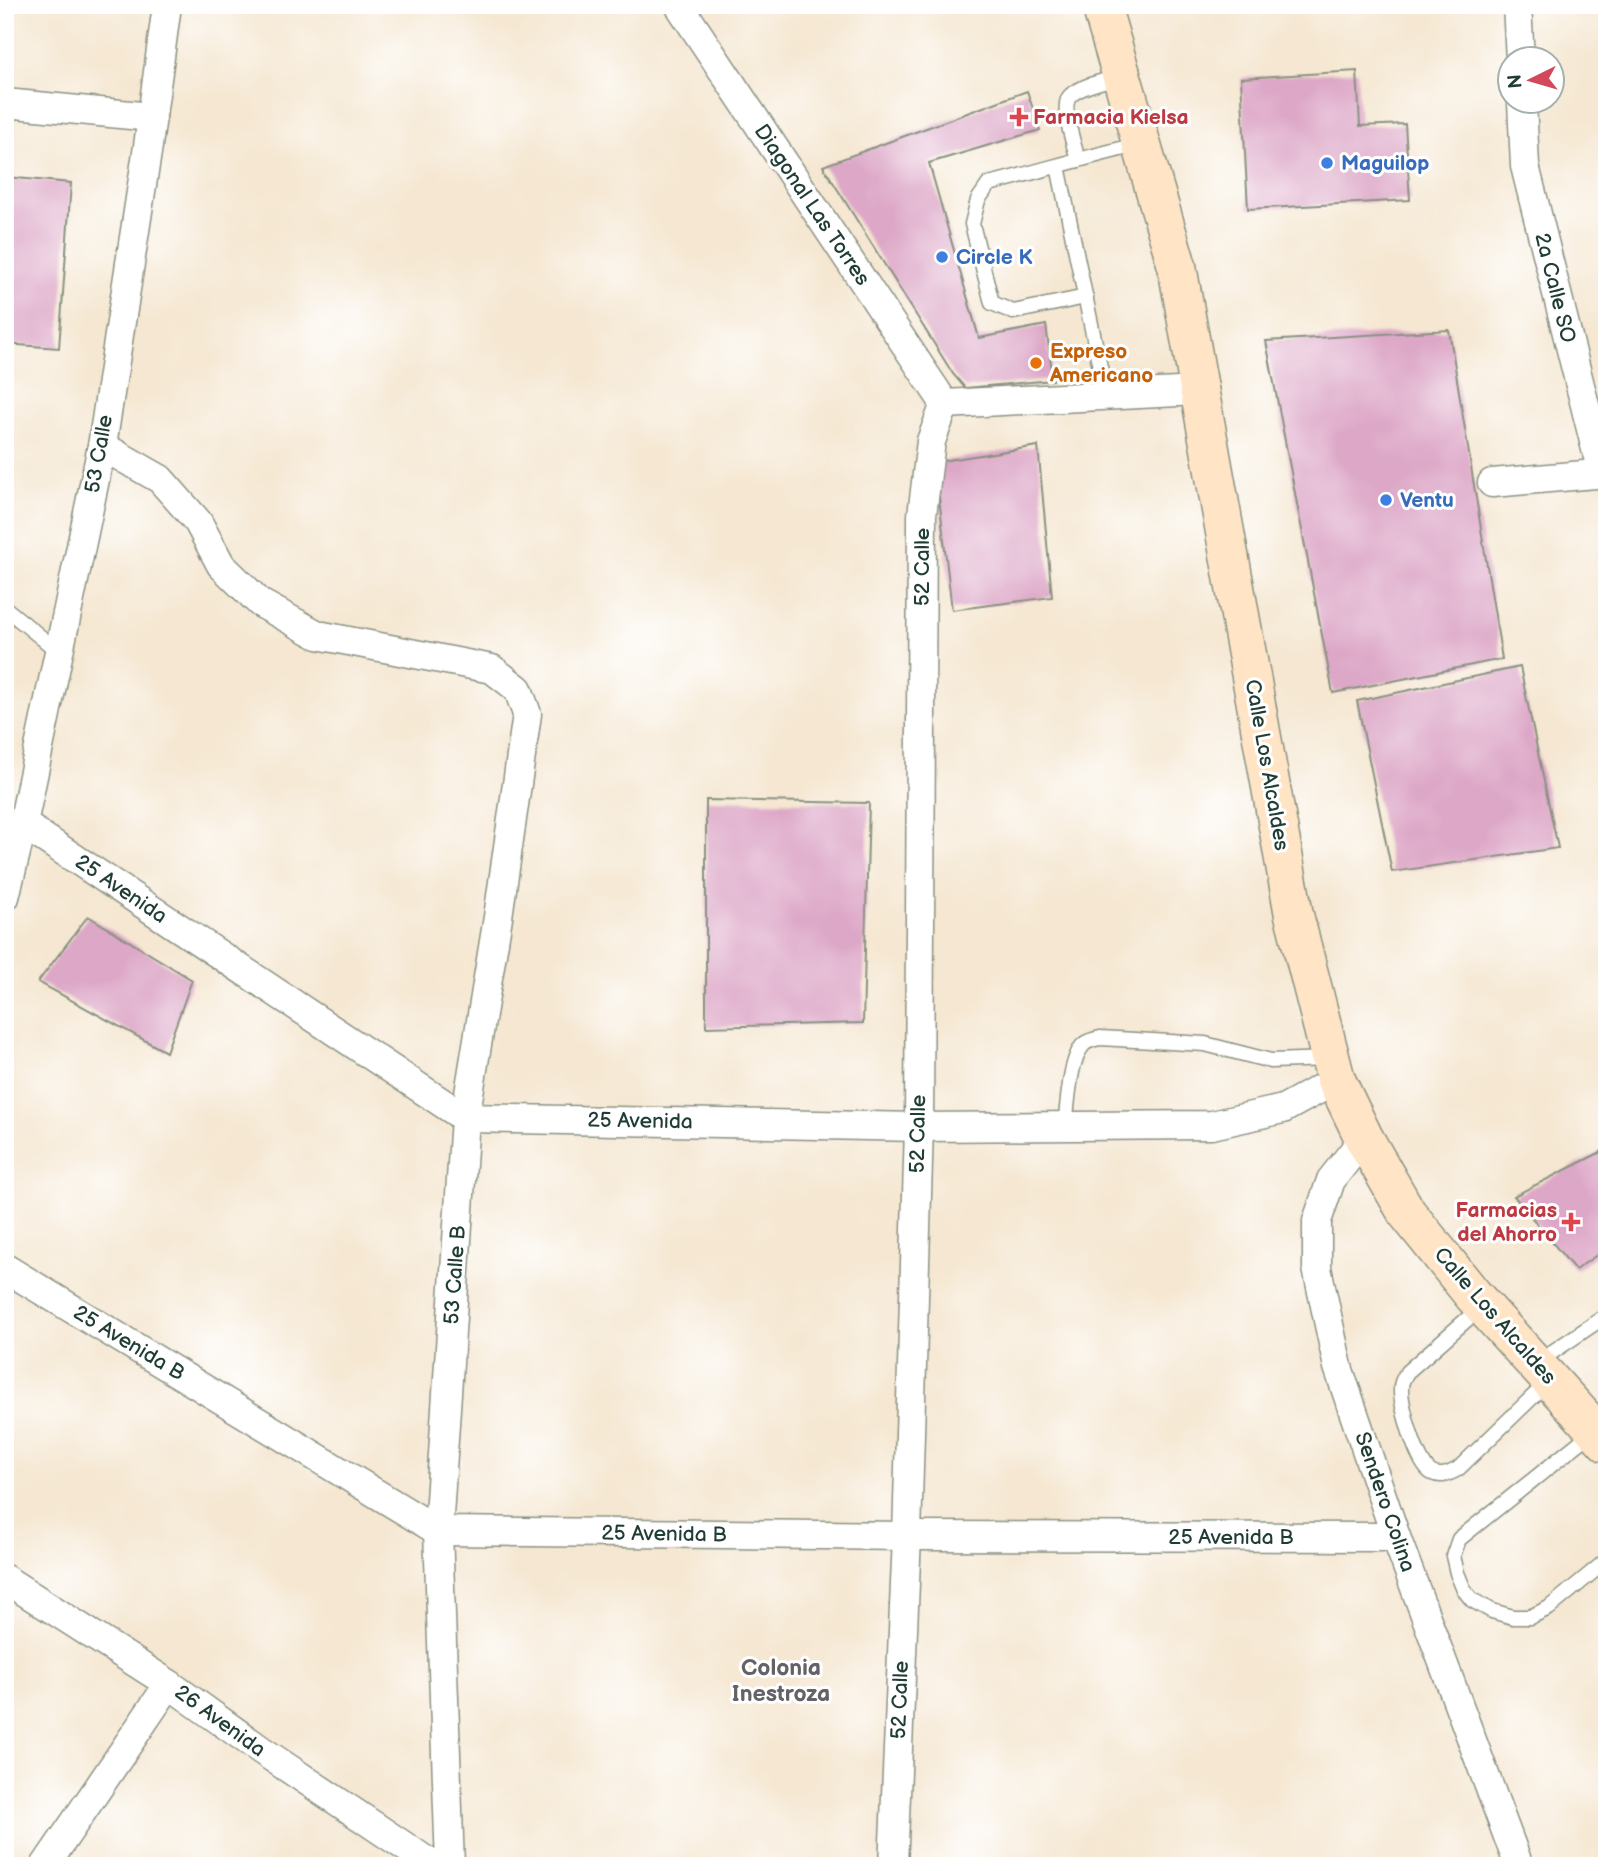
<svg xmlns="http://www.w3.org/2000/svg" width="1612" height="1871" viewBox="0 0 1612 1871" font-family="'Balsamiq Sans',sans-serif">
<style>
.building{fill:#dda7c7}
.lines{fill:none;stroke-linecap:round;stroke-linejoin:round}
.service-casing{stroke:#8a9282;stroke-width:17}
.minor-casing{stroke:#8a9282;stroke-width:31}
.secondary-casing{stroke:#8a9282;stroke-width:41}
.service{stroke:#fff;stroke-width:14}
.minor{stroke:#fff;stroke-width:28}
.secondary{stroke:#ffe4c6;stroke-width:38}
.health-dot{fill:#e0444e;stroke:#fff;stroke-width:2.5}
.shop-dot{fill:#3f7fe0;stroke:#fff;stroke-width:2.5}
.food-dot{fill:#e8710a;stroke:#fff;stroke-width:2.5}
.labels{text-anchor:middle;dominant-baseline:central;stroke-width:6;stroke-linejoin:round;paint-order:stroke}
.health-label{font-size:21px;font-weight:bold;fill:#be3a42;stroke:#fff;text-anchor:start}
.shop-label{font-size:21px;font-weight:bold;fill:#366cbe;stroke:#fff;text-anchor:start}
.street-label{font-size:21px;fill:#1f3d34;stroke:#fff}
.food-label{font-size:21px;font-weight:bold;fill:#c56008;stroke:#fff;text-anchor:start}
.neighbourhood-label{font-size:23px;font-weight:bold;fill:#626267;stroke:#fff}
</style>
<rect width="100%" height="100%" fill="#fff"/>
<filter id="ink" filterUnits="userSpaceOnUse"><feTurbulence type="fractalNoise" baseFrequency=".0143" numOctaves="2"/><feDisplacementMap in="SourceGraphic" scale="14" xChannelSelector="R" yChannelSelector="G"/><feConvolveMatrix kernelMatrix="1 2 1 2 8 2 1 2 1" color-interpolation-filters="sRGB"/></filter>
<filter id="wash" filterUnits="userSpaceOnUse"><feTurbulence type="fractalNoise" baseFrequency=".00686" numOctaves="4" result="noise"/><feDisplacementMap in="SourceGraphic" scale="28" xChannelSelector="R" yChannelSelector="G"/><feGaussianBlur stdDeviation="1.57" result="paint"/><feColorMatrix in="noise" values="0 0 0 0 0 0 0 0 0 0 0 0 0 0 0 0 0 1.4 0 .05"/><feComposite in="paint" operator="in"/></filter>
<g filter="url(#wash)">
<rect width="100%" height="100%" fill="#f5e7d1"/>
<g id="blocks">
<g class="building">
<path d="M1357 71 1360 126 1405 124 1410 200 1248 209 1241 78Z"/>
<path d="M1027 91 1040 130 929 163 979 338 1046 325 1053 380 965 388 953 374 823 166Z"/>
<path d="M5 177 71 183 59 348 5 344Z"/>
<path d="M1449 330 1502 659 1333 693 1266 341Z"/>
<path d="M1038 446 1052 597 952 610 935 462Z"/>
<path d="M1520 667 1558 848 1392 872 1357 701Z"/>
<path d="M706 800 869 803 863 1023 706 1027Z"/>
<path d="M88 916 192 980 166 1052 38 982Z"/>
<path d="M1607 1149V1248L1575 1270 1514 1196Z"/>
</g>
</g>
</g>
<g filter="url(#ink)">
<use href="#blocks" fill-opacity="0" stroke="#8a9282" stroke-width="2"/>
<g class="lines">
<defs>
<g id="service">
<path d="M1078 160C1075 147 1060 106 1070 96 1081 85 1106 81 1121 76"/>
<path d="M1058 166 1106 396"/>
<path d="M1086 297 1013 312 992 303 972 224 978 200 989 184C1040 171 1090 156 1141 144"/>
<path d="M5 608 59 652"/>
<path d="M1065 1126C1068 1105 1069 1059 1084 1044 1088 1041 1095 1039 1100 1038L1205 1044 1271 1061 1330 1059"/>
<path d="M1481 1307 1407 1372C1404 1377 1401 1382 1401 1387 1400 1405 1417 1465 1432 1473 1442 1478 1450 1473 1458 1469L1550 1380"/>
<path d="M1536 1363 1607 1315"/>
<path d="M1594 1431 1459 1539 1453 1556 1457 1573 1464 1590 1472 1600 1492 1611 1513 1617H1530L1549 1608 1607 1560"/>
</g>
<g id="minor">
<path d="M679 5 945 404"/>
<path d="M1517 5 1520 60"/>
<path d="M1522 102 1525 166 1602 473"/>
<path d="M5 103 152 117"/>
<path d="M945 404 1198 391"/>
<path d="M102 446 160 479 198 522 221 565 260 603 318 635 492 669 518 689 527 714 498 917 465 1118 438 1531 450 1866"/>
<path d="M1492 483 1607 473"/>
<path d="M23 824 465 1118 919 1127 1212 1125 1283 1109 1336 1080"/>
<path d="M5 897 23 824 102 446 148 146 167 5"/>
<path d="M1364 1138 1331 1180 1317 1221V1268L1338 1367 1396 1537 1519 1866"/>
<path d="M5 1268 438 1531 907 1536 1396 1537"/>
<path d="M5 1579 169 1684 261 1750 434 1866"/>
<path d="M45 1866 169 1684"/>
<path d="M893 1866 907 1536 919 1127 922 515 931 441 945 404"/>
</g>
<path id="secondary" d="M1101 5 1177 266 1294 915 1336 1080 1364 1138 1407 1213 1473 1295 1607 1443"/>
</defs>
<use href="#service" class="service-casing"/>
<use href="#minor" class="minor-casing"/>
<use href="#secondary" class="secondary-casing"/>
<use href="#service" class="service"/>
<use href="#minor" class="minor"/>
<use href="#secondary" class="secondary"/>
</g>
</g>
<g class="health-dot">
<path d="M1015.5 106.5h7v7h7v7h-7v7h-7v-7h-7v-7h7z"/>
<path d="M1567.5 1211.5h7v7h7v7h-7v7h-7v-7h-7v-7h7z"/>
</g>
<g class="shop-dot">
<circle cx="1327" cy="163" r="7"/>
<circle cx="942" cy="257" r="7"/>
<circle cx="1386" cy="500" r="7"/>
</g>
<circle class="food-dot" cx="1036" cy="363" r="7"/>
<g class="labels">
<g class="health-label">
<text x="1033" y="117">Farmacia Kielsa</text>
<text x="1557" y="1210" text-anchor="end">Farmacias<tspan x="1557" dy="24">del Ahorro</tspan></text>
</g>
<g class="shop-label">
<text x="1341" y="163">Maguilop</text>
<text x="956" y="257">Circle K</text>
<text x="1400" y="500">Ventu</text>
</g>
<g class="street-label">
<text transform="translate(812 205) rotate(56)">Diagonal Las Torres</text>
<text transform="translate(1555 288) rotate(76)">2a Calle SO</text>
<text transform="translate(99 454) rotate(-80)">53 Calle</text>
<text transform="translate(922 567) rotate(-90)">52 Calle</text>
<text transform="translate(1267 765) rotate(80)">Calle Los Alcaldes</text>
<text transform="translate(121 889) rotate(34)">25 Avenida</text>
<text transform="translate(640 1121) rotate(1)">25 Avenida</text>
<text transform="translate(918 1134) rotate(-89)">52 Calle</text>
<text transform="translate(455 1275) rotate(-86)">53 Calle B</text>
<text transform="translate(1495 1316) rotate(49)">Calle Los Alcaldes</text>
<text transform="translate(129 1343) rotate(31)">25 Avenida B</text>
<text transform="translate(1385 1502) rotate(71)">Sendero Colina</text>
<text transform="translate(664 1534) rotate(1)">25 Avenida B</text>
<text x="1231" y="1537">25 Avenida B</text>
<text transform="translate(900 1700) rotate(-88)">52 Calle</text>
<text transform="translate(220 1721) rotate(36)">26 Avenida</text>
</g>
<g class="food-label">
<text x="1050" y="351">Expreso<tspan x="1050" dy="24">Americano</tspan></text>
</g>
<g class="neighbourhood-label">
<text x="781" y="1668">Colonia<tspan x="781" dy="26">Inestroza</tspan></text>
</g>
</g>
<rect width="1612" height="1871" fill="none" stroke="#fff" stroke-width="28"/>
<g transform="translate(1531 80) rotate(265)"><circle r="33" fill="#ffffff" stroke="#a5b1ae" stroke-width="2"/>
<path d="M0-5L12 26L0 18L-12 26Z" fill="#d1495b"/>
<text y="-10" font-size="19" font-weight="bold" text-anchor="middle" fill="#1f3d34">N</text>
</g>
</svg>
